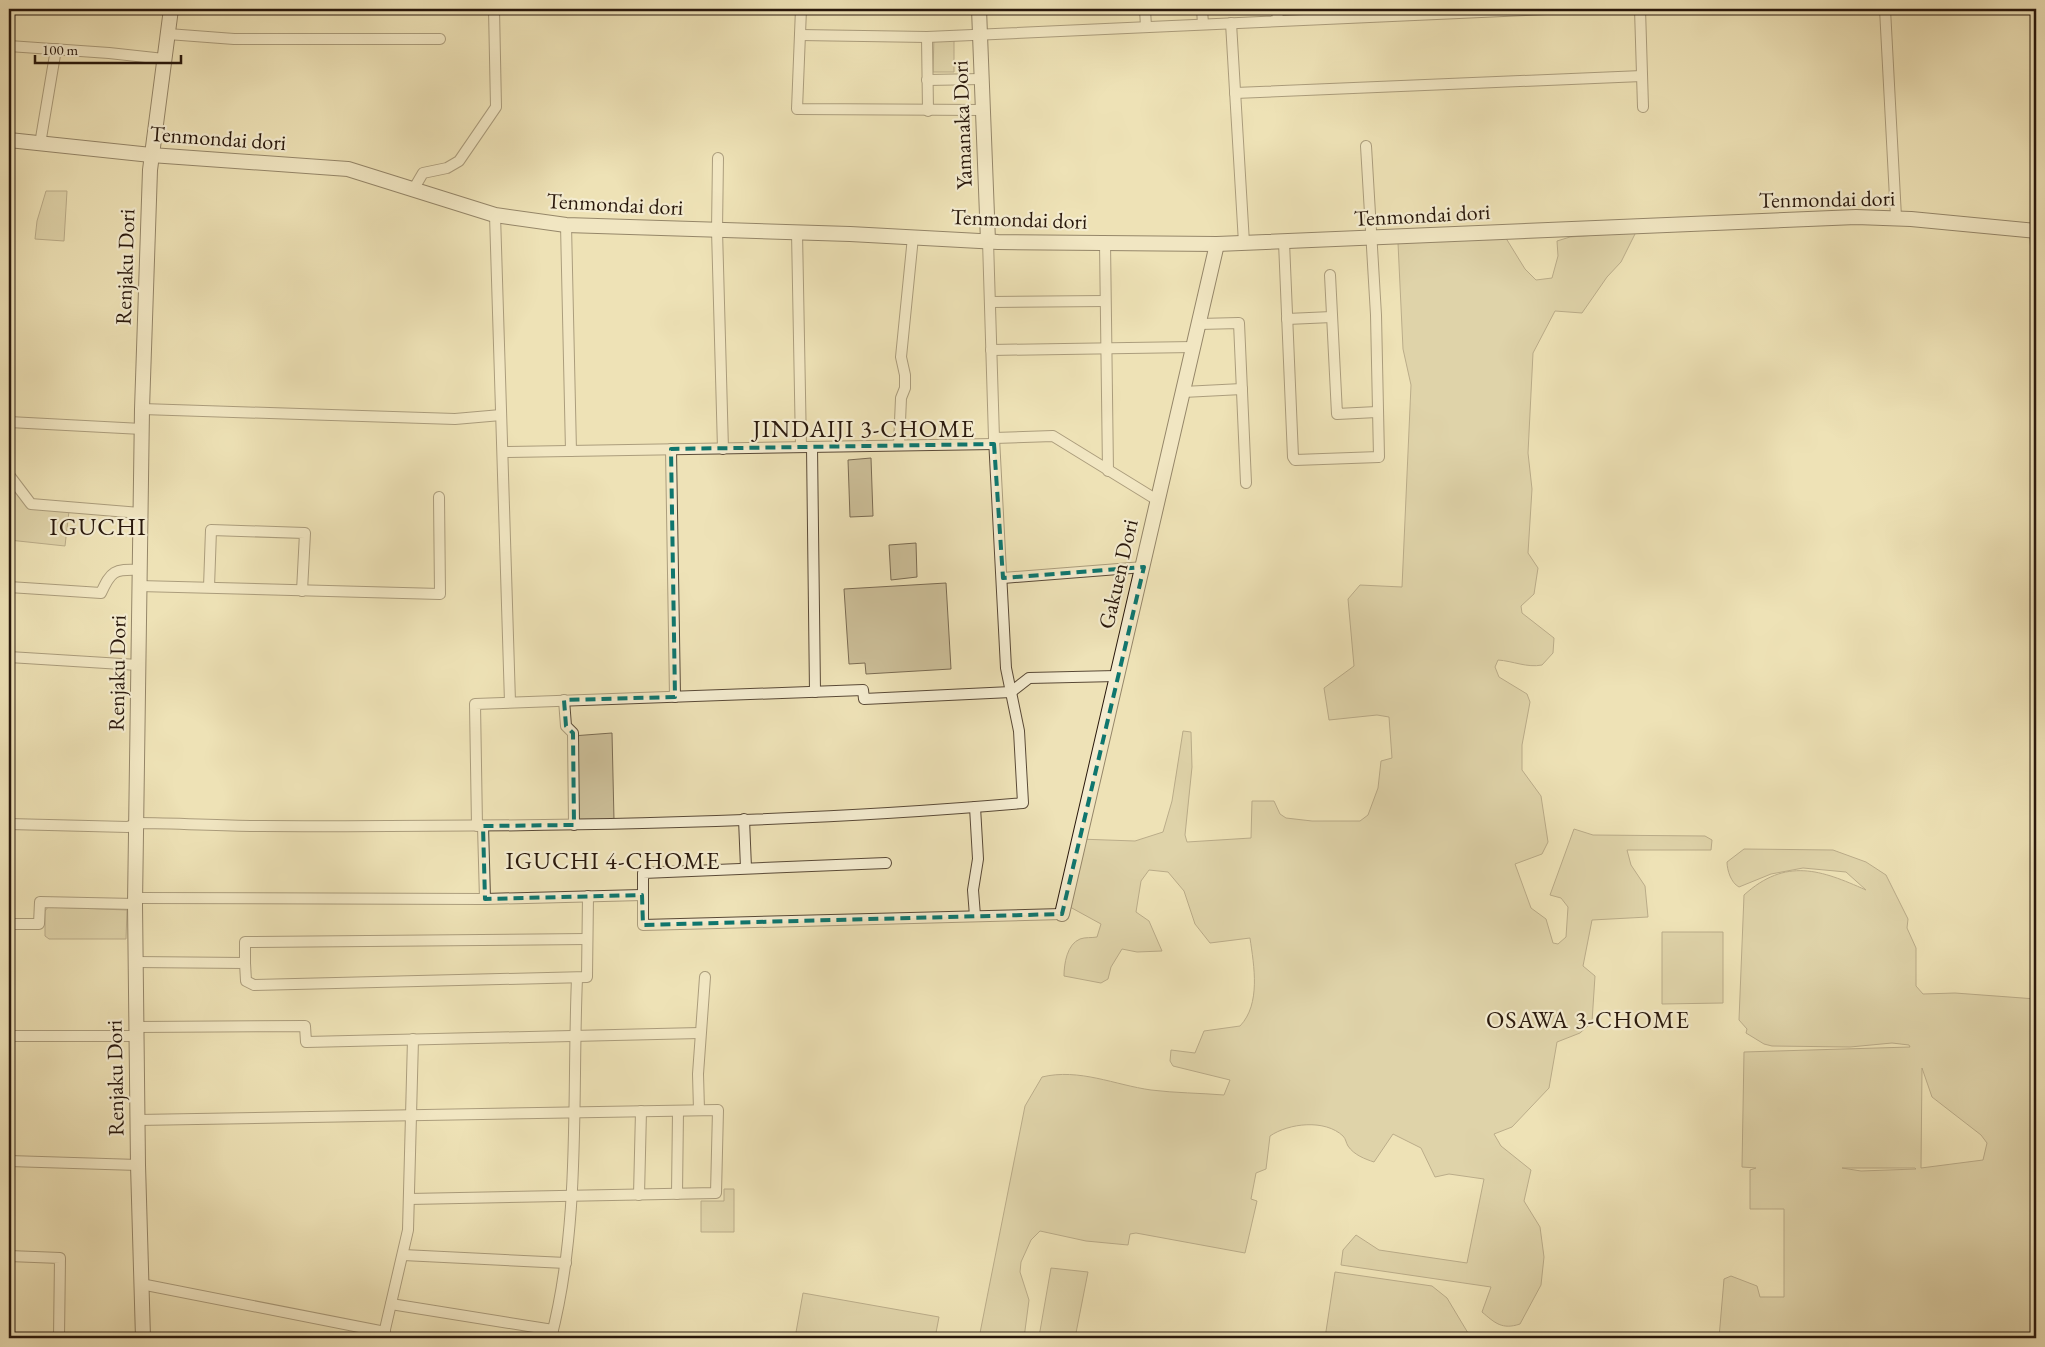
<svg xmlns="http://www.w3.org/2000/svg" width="2045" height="1347" viewBox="0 0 2045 1347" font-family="'EB Garamond',serif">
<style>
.green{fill:#cdc09a;stroke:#7b6c53;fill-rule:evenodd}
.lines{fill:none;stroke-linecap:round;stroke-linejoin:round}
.street-casing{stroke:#5a4a37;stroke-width:12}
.secondary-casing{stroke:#29180c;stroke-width:16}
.street{stroke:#f4ecd0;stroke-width:10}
.secondary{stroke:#f4ecd0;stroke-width:14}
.marked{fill:none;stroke:#0f766e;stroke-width:4;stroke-dasharray:10 6;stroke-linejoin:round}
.labels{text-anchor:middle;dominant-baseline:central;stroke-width:4.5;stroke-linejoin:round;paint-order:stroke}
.street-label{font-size:22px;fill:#29180c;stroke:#f4ecd0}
.neighbourhood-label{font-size:24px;letter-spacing:1px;fill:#29180c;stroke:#f4ecd0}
.quarter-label{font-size:25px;letter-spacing:1px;fill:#29180c;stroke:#f4ecd0}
</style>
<rect width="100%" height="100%" fill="#eee2b7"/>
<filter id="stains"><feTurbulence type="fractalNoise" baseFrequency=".004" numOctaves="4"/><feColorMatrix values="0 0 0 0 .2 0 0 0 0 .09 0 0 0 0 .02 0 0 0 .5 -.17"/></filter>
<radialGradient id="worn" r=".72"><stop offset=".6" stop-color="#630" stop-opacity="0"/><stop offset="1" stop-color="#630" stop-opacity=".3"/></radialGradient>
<g class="green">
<path d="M934 37H954V72H933Z"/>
<path d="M46 191H67L64 241 35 239 37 221Z"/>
<path d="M1636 232 1621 262 1607 277 1582 313 1555 311 1533 353 1528 453 1532 489 1528 553 1538 568 1534 594 1521 606 1522 613 1554 638 1553 653 1542 665C1527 668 1513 661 1498 660L1495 667 1499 677 1527 694 1530 702 1522 745V770L1541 796 1548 842 1542 854 1515 864 1531 908 1546 919 1553 943 1558 944 1566 937 1568 907 1561 898 1550 895 1574 829 1593 835 1705 836 1712 840 1711 850H1627L1631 865 1645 886 1648 917 1592 920 1583 966 1595 976 1592 1022 1580 1033 1557 1042 1549 1088 1512 1127 1494 1134 1501 1146 1531 1170 1524 1201 1540 1227 1544 1257 1541 1285 1520 1324C1502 1330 1495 1323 1482 1312L1491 1287 1341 1265 1343 1250 1356 1235 1379 1250 1467 1263 1484 1179 1449 1174 1435 1177 1421 1148 1393 1134 1374 1162C1365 1159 1354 1155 1348 1146 1346 1143 1346 1139 1343 1136 1325 1119 1289 1123 1270 1136L1266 1169 1256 1173 1251 1199 1257 1201 1245 1253 1136 1233 1130 1234 1128 1245 1086 1241 1040 1231 1031 1240 1021 1262 1020 1272 1029 1300 1024 1338H979L1025 1106 1042 1077C1079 1068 1115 1085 1151 1090 1175 1093 1200 1093 1224 1095L1230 1080 1173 1066 1170 1061 1171 1050 1195 1053 1204 1031 1240 1026C1261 1004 1254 966 1250 938L1210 943 1195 924 1184 891 1168 872 1149 870 1141 881 1136 912 1149 921 1162 951 1137 952 1122 949 1111 967 1108 979 1101 983 1064 976C1064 964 1067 944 1080 939 1085 937 1092 938 1097 937L1101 924 1070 907 1079 839 1135 841 1163 832 1172 801 1183 731 1191 732 1192 767 1185 835 1187 842 1251 838 1252 801H1274L1280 814 1286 818 1312 821H1360L1368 815 1378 788 1381 761 1392 758 1389 717 1377 715 1329 720 1324 688 1354 666 1348 599 1360 585 1402 587 1411 385 1403 349 1398 243 1504 235 1525 269 1536 280 1552 278 1558 256 1557 241 1570 237Z"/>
<path d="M871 458 873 516 850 517 848 460Z"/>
<path d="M9 485 30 507 69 511 65 546 9 540Z"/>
<path d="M916 543 917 577 891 580 889 545Z"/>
<path d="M946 583 951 669 866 674 865 663 849 664 844 589Z"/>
<path d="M612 733 614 820H577L572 736Z"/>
<path d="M1744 849 1833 850 1866 862 1886 875 1908 919 1907 928 1916 948V986L1923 994 1955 993 2036 999V1338H1719L1724 1279 1731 1276 1757 1286 1760 1297H1784V1209H1750V1170L1756 1168 1742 1167 1744 1052 1910 1047 1909 1045 1892 1043 1850 1047 1772 1046 1764 1044 1746 1033 1747 1029 1739 1020 1744 895C1786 857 1821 870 1866 890L1846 872 1803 868 1771 874 1739 887C1731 883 1727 870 1727 862ZM1922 1068 1932 1097 1981 1135 1987 1143 1983 1160 1921 1168ZM1842 1168H1915L1916 1169 1861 1171Z"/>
<path d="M48 907 127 910 126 939H49L45 936V911Z"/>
<path d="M1662 932H1723V1003L1662 1004Z"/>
<path d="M724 1189H734V1232H701V1201H724Z"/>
<path d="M1051 1268 1088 1272 1075 1338H1037L1040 1331Z"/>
<path d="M1335 1272 1432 1286 1447 1298 1471 1338H1325Z"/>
<path d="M803 1293 939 1317 935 1338H795Z"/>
</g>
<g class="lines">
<defs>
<g id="street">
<path d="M801 9 797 109 983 110"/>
<path d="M1145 9 1146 27"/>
<path d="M1202 9 1203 24"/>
<path d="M1277 9 1278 21"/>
<path d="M1640 9 1643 107"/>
<path d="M1885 9 1896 217"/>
<path d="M1231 23 1244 243"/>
<path d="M168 34 234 39H440"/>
<path d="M800 35 927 37 1546 9"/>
<path d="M927 37 928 111"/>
<path d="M9 46 109 53 164 59"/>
<path d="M927 80 982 79"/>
<path d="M1235 93 1642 76"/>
<path d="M40 144 56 49"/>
<path d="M718 158 717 230 723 449"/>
<path d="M413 190 423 173 447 168 459 161 496 107 494 9"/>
<path d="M495 215 510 702"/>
<path d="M566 225 571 451"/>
<path d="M2035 231 2036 246"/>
<path d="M797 232 801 447"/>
<path d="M1284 242 1293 457 1295 460 1379 457 1376 315 1366 146"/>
<path d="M1105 243 1108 471"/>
<path d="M1330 275 1337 414 1377 412"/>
<path d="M990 302 1105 301"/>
<path d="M1287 319 1332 317"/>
<path d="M1199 324 1239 323 1246 483"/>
<path d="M991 350 1193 347"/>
<path d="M1183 392 1242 389"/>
<path d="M142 409 455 419 501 415"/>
<path d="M9 422 142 429"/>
<path d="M994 438 1053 436 1157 500"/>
<path d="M899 445 901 398 905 388V375L901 357 913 237"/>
<path d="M812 447 815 692"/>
<path d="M671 449 675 697"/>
<path d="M503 452 994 444"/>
<path d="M9 475 31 504 140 513"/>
<path d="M1003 578 1144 567"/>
<path d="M139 586 440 594 439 497"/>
<path d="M9 587 101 593C111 571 114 569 139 570"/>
<path d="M209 587 211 530 305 533 302 591"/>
<path d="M9 657 138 665"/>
<path d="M564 700 566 726 573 733 574 825"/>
<path d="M975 807 978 859 973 890 975 916"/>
<path d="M744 819 746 868"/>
<path d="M9 824 128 827 137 823C178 823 220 826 261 826 515 827 770 825 1023 803L1019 731 1006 668 994 438 988 241"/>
<path d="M477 826 475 704 863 690 864 699 1011 692 1029 678 1116 676"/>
<path d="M483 826 485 899"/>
<path d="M886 863 643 873V925L1062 914"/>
<path d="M135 898 485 899 642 895"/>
<path d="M9 924H39L40 902 135 904"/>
<path d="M135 962 245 963 246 981 254 985 587 977 588 896"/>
<path d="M245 963V942L587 939"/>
<path d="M136 1027 305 1026 306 1042 700 1033"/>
<path d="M9 1036H136"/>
<path d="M699 1110 698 1074 705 977"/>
<path d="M137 1120 718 1110 716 1193 409 1199"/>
<path d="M9 1161 138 1165"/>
<path d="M677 1194 678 1111"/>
<path d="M639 1195 641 1111"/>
<path d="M403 1255 566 1263"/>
<path d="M9 1256 60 1258 59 1338"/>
<path d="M141 1284 385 1332"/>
<path d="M391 1304 553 1330"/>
<path d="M383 1338 408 1230 413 1039"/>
<path d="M551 1338C581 1223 572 1097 577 978"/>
</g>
<g id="secondary">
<path d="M979 9 988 241"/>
<path d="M9 140 151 155 348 169 495 215 566 225 850 234 998 242 1217 244 1856 217 1911 219 2036 231"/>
<path d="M1062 914 1217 244"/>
<path d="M143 1338 138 1165 135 904 142 409 150 170 171 9"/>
</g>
</defs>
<use href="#street" class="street-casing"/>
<use href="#secondary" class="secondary-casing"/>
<use href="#street" class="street"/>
<use href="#secondary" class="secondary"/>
</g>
<path d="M0 0H2045V1347H0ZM994 444 1003 578 1144 567 1062 914 643 925 642 895 485 899 483 826 574 825 573 733 566 726 564 700 675 697 671 449Z" fill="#eee2b7" fill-opacity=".55" fill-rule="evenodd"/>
<path class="marked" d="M994 444 1003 578 1144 567 1062 914 643 925 642 895 485 899 483 826 574 825 573 733 566 726 564 700 675 697 671 449Z"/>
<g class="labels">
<g class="street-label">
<text transform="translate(962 125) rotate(-92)">Yamanaka Dori</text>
<text transform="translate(218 138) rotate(4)">Tenmondai dori</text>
<text transform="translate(1827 199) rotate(-1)">Tenmondai dori</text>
<text transform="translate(615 204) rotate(3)">Tenmondai dori</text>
<text transform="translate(1422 215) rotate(-3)">Tenmondai dori</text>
<text transform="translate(1019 219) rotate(2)">Tenmondai dori</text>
<text transform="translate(125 267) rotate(-88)">Renjaku Dori</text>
<text transform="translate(1118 574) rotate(-77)">Gakuen Dori</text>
<text transform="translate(117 673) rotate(-89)">Renjaku Dori</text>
<text transform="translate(115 1078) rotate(-91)">Renjaku Dori</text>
</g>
<g class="neighbourhood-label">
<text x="864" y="428">JINDAIJI 3-CHOME</text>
<text x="613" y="860">IGUCHI 4-CHOME</text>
<text x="1588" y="1019">OSAWA 3-CHOME</text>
</g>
<g class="quarter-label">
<text x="98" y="526">IGUCHI</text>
</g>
</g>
<rect width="2045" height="1347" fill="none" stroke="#eee2b7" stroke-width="30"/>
<rect x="10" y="10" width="2025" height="1327" fill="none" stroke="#29180c" stroke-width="2.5"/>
<rect x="15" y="15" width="2015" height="1317" fill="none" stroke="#29180c"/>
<path d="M35 55v8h146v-8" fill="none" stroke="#29180c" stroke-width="2.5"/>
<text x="42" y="55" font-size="15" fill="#29180c" stroke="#f4ecd0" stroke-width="4" paint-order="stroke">100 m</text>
<rect width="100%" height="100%" filter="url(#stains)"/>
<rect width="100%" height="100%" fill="url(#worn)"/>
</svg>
